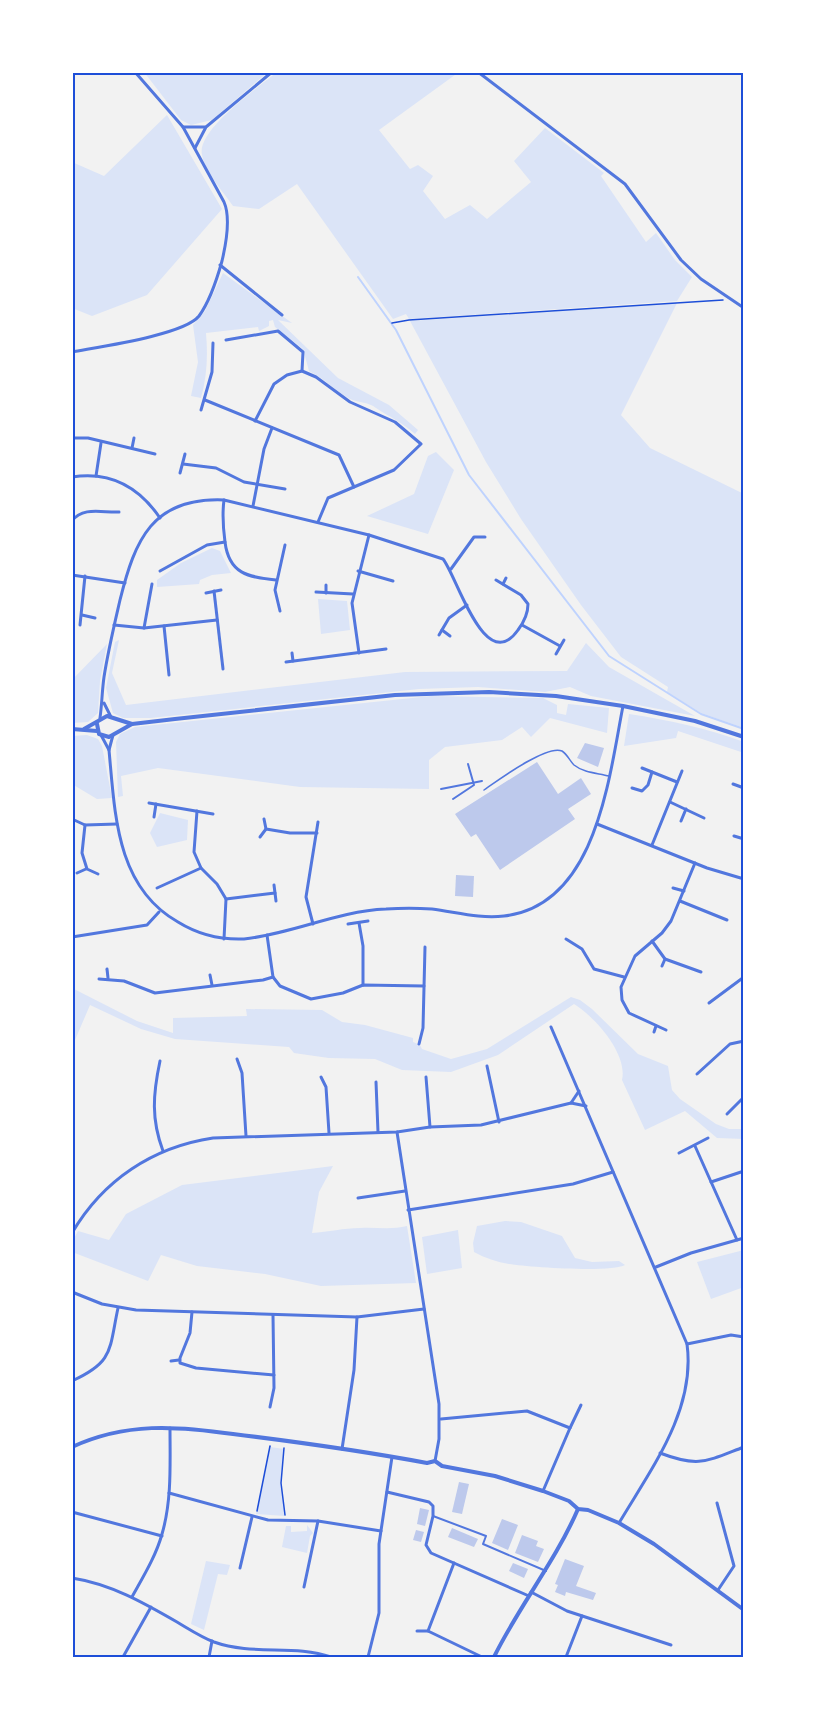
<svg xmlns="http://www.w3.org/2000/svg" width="816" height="1729" viewBox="0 0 816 1729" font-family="'Space Grotesk',sans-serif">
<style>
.green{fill:#dbe4f7}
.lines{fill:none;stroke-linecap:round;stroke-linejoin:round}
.stream{stroke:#bfd3fe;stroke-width:2}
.building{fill:#bdc9ec}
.path{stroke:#1d4ed8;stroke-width:1.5}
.service{stroke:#5277de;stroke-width:1.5}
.pedestrian{stroke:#5277de;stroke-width:2}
.minor{stroke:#5277de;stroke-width:3}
.tertiary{stroke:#5277de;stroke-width:4}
.neatline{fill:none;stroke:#1d4ed8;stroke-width:2}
</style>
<rect width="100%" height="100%" fill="#f2f2f2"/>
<g class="green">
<path d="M144 72H268L212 120 191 125 181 120Z"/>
<path d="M277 72H459L379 130 410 169 418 165 433 176 423 191 445 219 470 205 487 219 531 182 514 161 545 128 604 173 601 176 646 242 656 233 675 260 692 277 677 301 409 319 406 314 393 319 297 184 259 209 233 206C223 191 205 173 202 155 196 130 259 87 277 72Z"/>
<path d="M167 115 222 209 147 295 92 316 72 308V162L104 176Z"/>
<path d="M223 273 292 323 278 320 338 378 389 405 418 430 415 434C403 423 388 416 376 408 369 402 359 403 350 399 334 390 325 379 309 371L303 349 275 327 273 320 269 321V326L259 331 258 327 206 333C208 356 207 376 201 398L191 396 198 362 193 325 205 311Z"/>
<path d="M677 303 621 415 650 448 744 494V728L701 713 667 692 668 687 621 657 581 605 521 519 486 462 410 321Z"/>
<path d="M436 452 454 470 428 534 367 516 414 494 428 456Z"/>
<path d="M212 548 220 551 231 573 212 575 200 580 199 584 157 587V580L181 563Z"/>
<path d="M318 599 347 601 350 630 321 634Z"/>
<path d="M119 640 112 673 126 705 405 672 567 671 586 643 609 667 695 716 591 696 570 687 545 692 478 687 419 689 151 718H123L113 713 106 688 115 642Z"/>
<path d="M107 644 100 681 98 713 88 722 72 723V680Z"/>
<path d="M431 696 543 698 557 705V713L566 715 568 704 609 708 607 733 550 718 531 737 522 727 502 740 445 747 429 760V789L300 787 158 768 121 776 123 796 118 797 116 742 120 734 135 727Z"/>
<path d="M629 714C668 720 706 728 744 742V753L678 731 676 738 624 746Z"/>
<path d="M87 735 98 739 102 746 112 798 97 799 72 784V736Z"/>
<path d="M160 813 188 820 187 840 157 847 150 833Z"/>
<path d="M72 988 137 1021 173 1033V1018L247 1016 246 1009 322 1010 342 1022 365 1025 413 1038V1042L420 1045 422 1049 451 1059 487 1049 571 997 580 1000 592 1009 638 1054 668 1066 672 1090 680 1099 716 1124 729 1129H744V1139L717 1138 685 1111 645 1130 622 1080C628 1054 595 1017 574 1004L498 1055 451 1072 402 1070 375 1059 329 1058 294 1053 289 1047 175 1039 141 1029 90 1005 72 1047Z"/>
<path d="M333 1166 319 1192 312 1233C328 1232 344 1228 360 1228 376 1227 391 1230 407 1226L416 1283 321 1286 265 1274 197 1266 161 1255 148 1281 72 1252V1242L78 1231 109 1240 126 1214 182 1185Z"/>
<path d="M505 1221 521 1222 562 1236 575 1258 592 1262 619 1261 625 1265C611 1273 528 1267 509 1264 497 1262 485 1258 474 1252L473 1243 477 1226Z"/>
<path d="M458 1230 462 1268 427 1274 422 1237Z"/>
<path d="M744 1250V1287L711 1299 697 1262Z"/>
<path d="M270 1447 284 1449 280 1483 285 1516 256 1514Z"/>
<path d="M307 1525 313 1533 310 1536 307 1553 282 1547 286 1526H291V1532L307 1531Z"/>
<path d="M206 1561 230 1565 227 1575 218 1574 204 1630 191 1624Z"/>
</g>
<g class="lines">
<path class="stream" d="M358 277 396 330 469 475 609 656 701 714 744 729"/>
</g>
<g class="building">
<path d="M585 743 604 748 598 767 577 758Z"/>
<path d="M537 762 558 794 581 778 591 794 568 809 575 819 500 870 476 834 471 837 455 814Z"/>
<path d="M456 875 474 876 473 897 455 896Z"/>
<path d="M459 1482 469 1484 462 1514 452 1512Z"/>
<path d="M420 1508 429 1510 425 1526 417 1524Z"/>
<path d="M502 1519 518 1525 508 1550 492 1543Z"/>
<path d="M452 1528 478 1539 474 1547 448 1537Z"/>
<path d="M416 1530 424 1532 421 1542 413 1540Z"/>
<path d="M522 1535 538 1541 536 1546 544 1549 538 1562 515 1553Z"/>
<path d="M565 1559 584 1566 576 1586 596 1593 593 1600 566 1592 565 1596 555 1592 558 1585 555 1584Z"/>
<path d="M513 1563 528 1569 524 1578 509 1571Z"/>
</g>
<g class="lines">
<g class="path">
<path d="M392 323 409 320 723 300"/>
<path d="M284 1448 281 1483 285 1515"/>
<path d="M257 1511 270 1446"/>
</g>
<path class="service" d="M484 790C497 781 547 744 562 751 567 754 570 761 574 765 584 773 598 773 609 776"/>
<g class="pedestrian">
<path d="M441 789 482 781"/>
<path d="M453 799 474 785 468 764"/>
<path d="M433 1516 486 1536 483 1544 546 1571"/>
</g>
<g class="minor">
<path d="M478 72 625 184 681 260 701 279 744 308"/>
<path d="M183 127H205"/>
<path d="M195 148 206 127 272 72"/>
<path d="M220 265 282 315"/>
<path d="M226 340 278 331 303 352 302 371"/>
<path d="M72 352C98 347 184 335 199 316 210 301 217 279 222 261 226 244 231 218 224 202L183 127 135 72"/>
<path d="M205 400 339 455 354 487"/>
<path d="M201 410 212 372 213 343"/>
<path d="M255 421 274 384 287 375 302 371 316 377 350 402 395 422 421 444 394 470 328 498 318 522"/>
<path d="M72 438H88L155 454"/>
<path d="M132 448 134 438"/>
<path d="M183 464 216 468 244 482 285 489"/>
<path d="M180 473 185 454"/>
<path d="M96 476 101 443"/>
<path d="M72 477C110 471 139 487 160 518"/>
<path d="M224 500C222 515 223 527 225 542 229 574 248 577 276 580"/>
<path d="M253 506 264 449 272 428"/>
<path d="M72 521C83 506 103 513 119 512"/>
<path d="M451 569 474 537H485"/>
<path d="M160 571 207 545 225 542"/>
<path d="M358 571 393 581"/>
<path d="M72 575 125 583"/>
<path d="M503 584 506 578"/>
<path d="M326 585V593"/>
<path d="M214 591 223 669"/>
<path d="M316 592 353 594"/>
<path d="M206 593 221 590"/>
<path d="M280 611 275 590 285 545"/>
<path d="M82 615 95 618"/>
<path d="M80 625 85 576"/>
<path d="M114 625 144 628 217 620"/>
<path d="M522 625 560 646"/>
<path d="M164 626 169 675"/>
<path d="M144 628 152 584"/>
<path d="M442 630 450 636"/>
<path d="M439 635 449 618 467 605"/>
<path d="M292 653 293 661"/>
<path d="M359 653 352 603 369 535"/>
<path d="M556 654 564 640"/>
<path d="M286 662 386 649"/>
<path d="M104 703 111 717"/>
<path d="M100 718C102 704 102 691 104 677 108 651 114 626 120 600 135 540 152 497 224 500L369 535 443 559C457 576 485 677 518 630 524 622 528 614 528 604L521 595 496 580"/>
<path d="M101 735 109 750"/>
<path d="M113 735 109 750C115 814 116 887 178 922 199 935 220 940 244 939 292 934 337 911 386 909 401 908 417 908 432 909 456 912 480 919 504 916 597 905 609 777 623 706"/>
<path d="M642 768 677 782"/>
<path d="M733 784 744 788"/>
<path d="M632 788 642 791 648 785 652 772"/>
<path d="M670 802 704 818"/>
<path d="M149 803 213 814"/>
<path d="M197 811 194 852 201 868 217 884 226 899 224 939"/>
<path d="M154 817 156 804"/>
<path d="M72 819 85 825 117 824"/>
<path d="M264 819 266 829 290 833H317"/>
<path d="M681 821 686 809"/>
<path d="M597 824 707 868 744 879"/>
<path d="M85 825 82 853 87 869 98 874"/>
<path d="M734 836 744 839"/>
<path d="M260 837 266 829"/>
<path d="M652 845 682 771"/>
<path d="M77 873 86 869"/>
<path d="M274 885 276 901"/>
<path d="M157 888 201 868"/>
<path d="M673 888 684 891"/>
<path d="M226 899 275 893"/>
<path d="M680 901 727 920"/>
<path d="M359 923 363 946V985"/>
<path d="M313 924 306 897 318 822"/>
<path d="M348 924 368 921"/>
<path d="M72 937 147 925 159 912"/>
<path d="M566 939 582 949 594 969 624 977"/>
<path d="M652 941 665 959 701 972"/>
<path d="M662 966 665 959"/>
<path d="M107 969 108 978"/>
<path d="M210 975 212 985"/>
<path d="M273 977 280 986 311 999 343 993 363 985 424 986"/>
<path d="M99 979 124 981 155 993 263 980 273 977 267 935"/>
<path d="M709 1003 744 977"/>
<path d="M551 1027 687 1344C696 1410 651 1469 619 1523"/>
<path d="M666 1030 629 1013 622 1000 621 987 635 956 662 933 671 921 695 863"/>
<path d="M654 1032 656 1026"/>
<path d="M419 1044 423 1028 425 947"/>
<path d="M237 1059 242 1073 246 1136"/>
<path d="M160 1061C153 1094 151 1119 163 1151"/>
<path d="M487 1066 499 1122"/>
<path d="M697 1074 730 1044 744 1041"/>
<path d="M321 1077 326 1087 329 1133"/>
<path d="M426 1077 430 1127"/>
<path d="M376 1082 378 1132"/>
<path d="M571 1103 579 1091"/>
<path d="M727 1114 744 1097"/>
<path d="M397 1132 439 1404V1439L435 1461"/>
<path d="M695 1146 737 1240"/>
<path d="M679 1153 708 1138"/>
<path d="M711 1182 744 1171"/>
<path d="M358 1198 405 1191"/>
<path d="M408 1210 573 1184 613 1172"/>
<path d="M72 1233C103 1180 153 1147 213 1138L397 1132 430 1127 481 1125 571 1103 586 1106"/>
<path d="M656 1267 691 1253 744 1238"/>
<path d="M72 1292 102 1304 136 1310 357 1317 424 1309"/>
<path d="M192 1312 190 1333 180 1358V1363L196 1368 274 1375"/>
<path d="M687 1344 731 1335 744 1337"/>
<path d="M171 1361 179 1360"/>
<path d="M72 1381C114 1362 109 1350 118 1308"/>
<path d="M270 1407 274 1388 273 1315"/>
<path d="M441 1419 527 1411 570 1428 543 1491"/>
<path d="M570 1428 581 1405"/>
<path d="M342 1449 354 1370 357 1317"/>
<path d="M660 1453C699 1468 707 1461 744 1447"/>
<path d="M387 1492 429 1502 433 1506V1516L426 1545 431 1553 529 1596"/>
<path d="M169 1493 268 1520 318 1521 381 1531"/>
<path d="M717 1503 734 1566 718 1590"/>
<path d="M72 1512 162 1536"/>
<path d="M454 1563 428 1631 482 1657"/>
<path d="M240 1568 252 1517"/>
<path d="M72 1578C111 1584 144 1603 177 1622 189 1629 201 1637 214 1642 253 1656 294 1644 331 1657"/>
<path d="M304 1587 318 1521"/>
<path d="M531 1592 567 1611 671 1645"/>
<path d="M132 1597C143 1577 156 1556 162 1534 172 1500 170 1463 170 1428"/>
<path d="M417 1631H428"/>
<path d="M123 1657 151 1607"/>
<path d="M209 1657 212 1641"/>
<path d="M368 1657 379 1613V1544L392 1457"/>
<path d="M566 1657 582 1616"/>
</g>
<g class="tertiary">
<path d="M97 724 99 734 109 737 132 724 175 719 395 695 489 692 556 696 623 706 695 721 744 737"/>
<path d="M72 729 97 731"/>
<path d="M84 729 107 716 132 724"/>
<path d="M72 1447C126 1422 177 1426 233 1434 298 1442 363 1451 427 1463L435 1461 442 1466 495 1476 543 1491 569 1501 578 1509 588 1510 619 1523 654 1544 744 1610"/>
<path d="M494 1657C519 1606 555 1562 578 1509"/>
</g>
</g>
<rect width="816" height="1729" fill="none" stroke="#ffffff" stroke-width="147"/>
<rect x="74" y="74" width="668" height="1582" class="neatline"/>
</svg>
